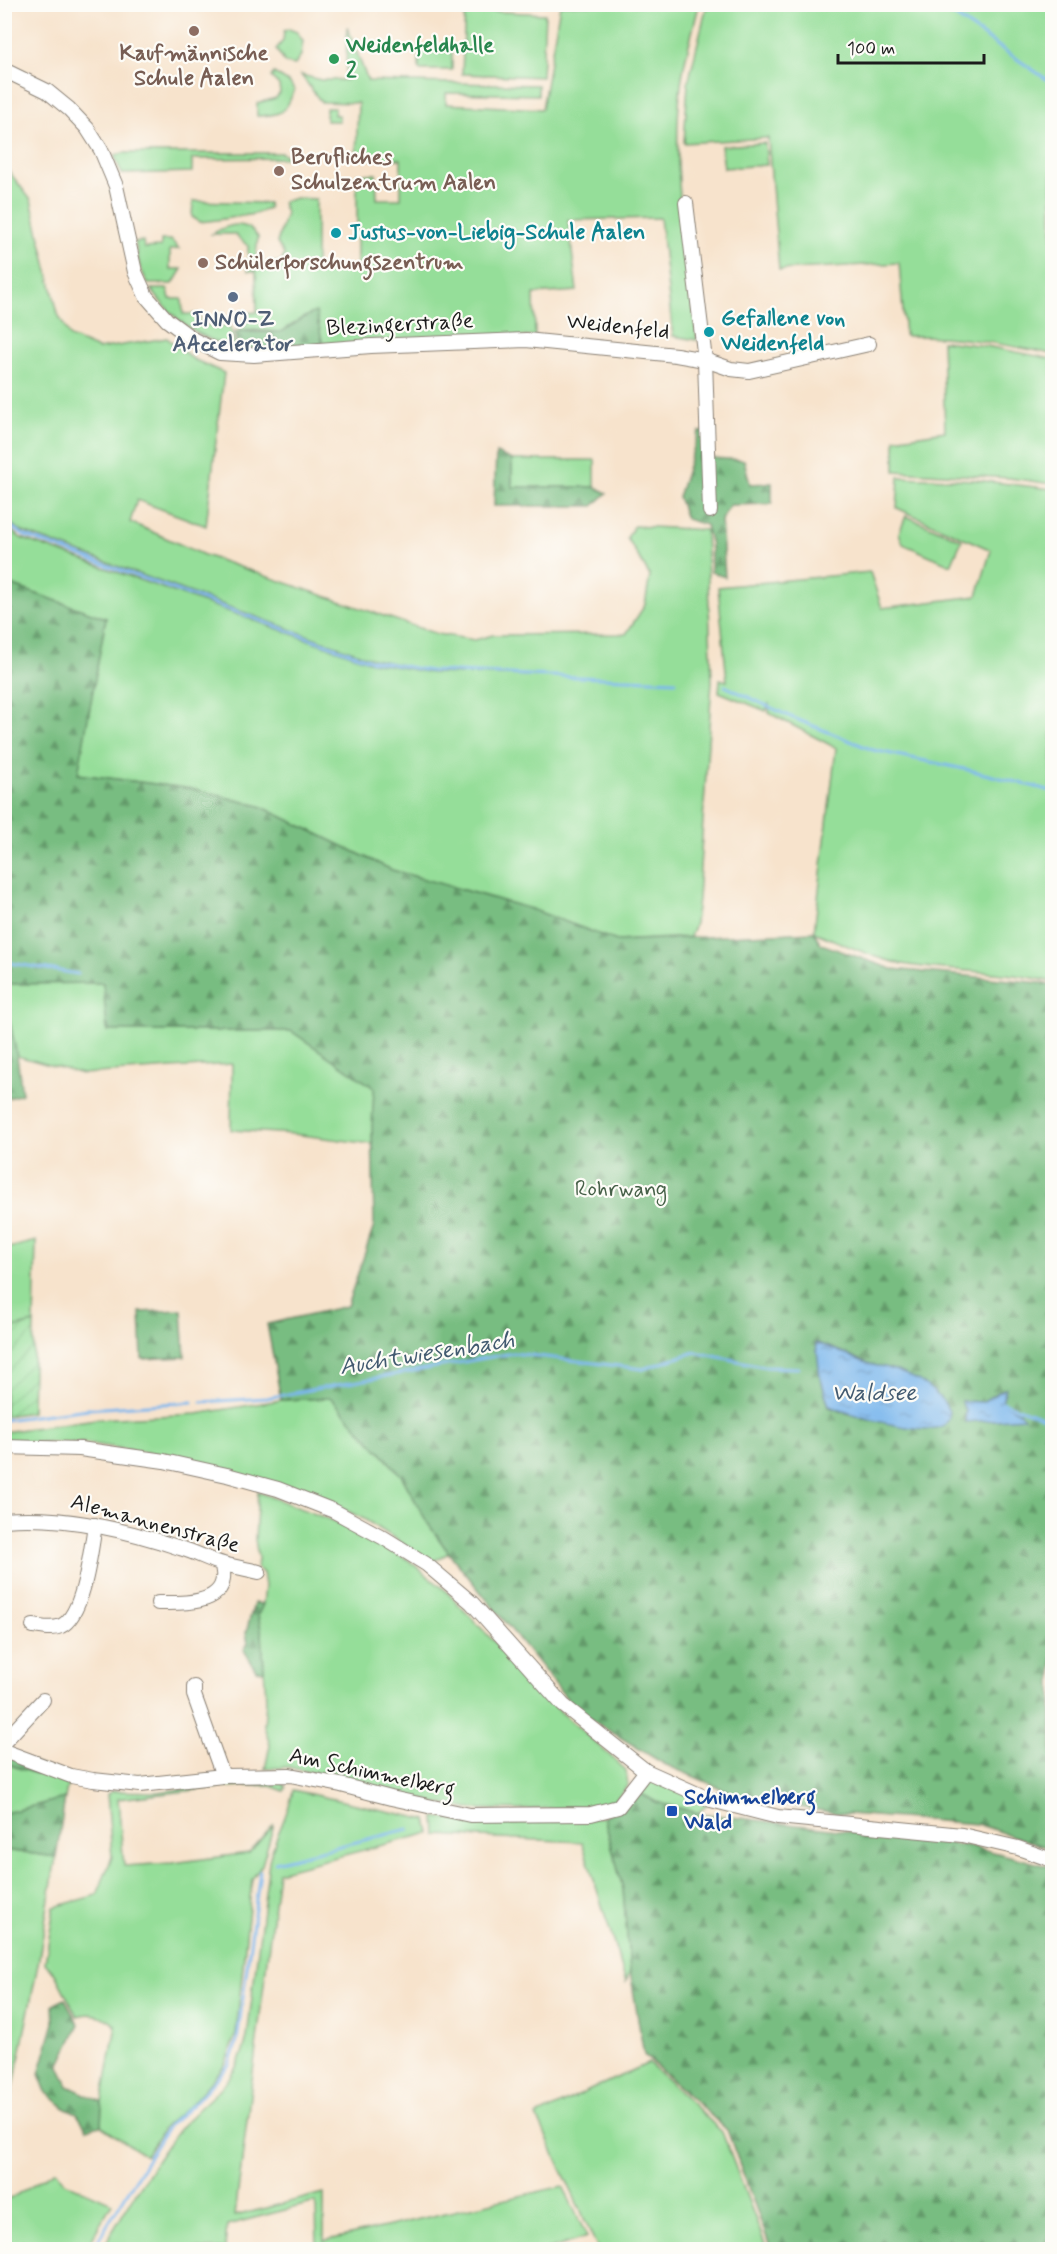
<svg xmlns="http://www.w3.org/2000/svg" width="1057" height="2254" viewBox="0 0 1057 2254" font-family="Mynerve,sans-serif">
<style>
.green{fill:#95de99;stroke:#587d5a;stroke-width:1.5}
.forest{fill:url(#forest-firs);stroke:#4a6c4e;stroke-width:1.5;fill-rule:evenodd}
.garden{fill:url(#garden-furrows);stroke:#587d5a;stroke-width:1.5}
.water{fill:url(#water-ripples);stroke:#4c6a84;stroke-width:1.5}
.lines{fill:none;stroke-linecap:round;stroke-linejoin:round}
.stream{stroke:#7cb7ed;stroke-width:3}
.minor-casing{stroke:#8a8074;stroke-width:16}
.minor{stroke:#fff;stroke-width:14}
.education-dot{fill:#8d6e63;stroke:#fdfcf7;stroke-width:2}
.leisure-dot{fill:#2e9e5b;stroke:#fdfcf7;stroke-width:2}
.culture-dot{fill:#0f9aa8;stroke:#fdfcf7;stroke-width:2}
.service-dot{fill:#5c6f8a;stroke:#fdfcf7;stroke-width:2}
.transit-dot{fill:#1a4fb4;stroke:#fdfcf7;stroke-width:2}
.labels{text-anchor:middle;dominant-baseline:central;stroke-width:4.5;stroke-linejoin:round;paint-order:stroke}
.leisure-label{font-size:22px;font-weight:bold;fill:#27864d;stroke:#fdfcf7;text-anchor:start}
.education-label{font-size:22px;font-weight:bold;fill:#785e54;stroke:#fdfcf7;text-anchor:start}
.culture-label{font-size:22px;font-weight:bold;fill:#0d838f;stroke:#fdfcf7;text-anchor:start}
.service-label{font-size:22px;font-weight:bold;fill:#4e5e75;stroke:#fdfcf7}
.street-label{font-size:22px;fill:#1c1c1c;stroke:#fdfcf7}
.park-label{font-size:22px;fill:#466048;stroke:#fdfcf7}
.transit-label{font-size:22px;font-weight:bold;fill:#164399;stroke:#fdfcf7;text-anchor:start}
.water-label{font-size:24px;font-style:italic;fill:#425a70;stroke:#fdfcf7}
</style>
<defs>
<pattern id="forest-firs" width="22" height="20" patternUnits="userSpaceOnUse" patternTransform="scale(1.5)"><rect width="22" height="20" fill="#78bd81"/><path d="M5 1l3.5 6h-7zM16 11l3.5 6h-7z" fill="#629969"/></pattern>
<pattern id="garden-furrows" width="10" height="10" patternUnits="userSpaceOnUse" patternTransform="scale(1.5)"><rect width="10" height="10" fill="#95de99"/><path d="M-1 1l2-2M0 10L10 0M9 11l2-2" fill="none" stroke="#80be83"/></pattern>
<pattern id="water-ripples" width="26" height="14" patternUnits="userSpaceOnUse" patternTransform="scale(1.5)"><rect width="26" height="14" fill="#7cb7ed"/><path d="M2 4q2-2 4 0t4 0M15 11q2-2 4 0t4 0" fill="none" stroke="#6594bf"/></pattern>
</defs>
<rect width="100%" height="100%" fill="#fdfcf7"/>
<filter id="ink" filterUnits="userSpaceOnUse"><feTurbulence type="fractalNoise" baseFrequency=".0167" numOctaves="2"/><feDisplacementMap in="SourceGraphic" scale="12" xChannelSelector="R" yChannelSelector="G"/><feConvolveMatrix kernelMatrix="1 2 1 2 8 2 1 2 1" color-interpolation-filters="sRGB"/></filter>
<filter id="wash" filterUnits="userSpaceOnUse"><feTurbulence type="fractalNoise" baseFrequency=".008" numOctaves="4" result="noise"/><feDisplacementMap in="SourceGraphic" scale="24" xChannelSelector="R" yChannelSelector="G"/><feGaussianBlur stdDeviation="1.35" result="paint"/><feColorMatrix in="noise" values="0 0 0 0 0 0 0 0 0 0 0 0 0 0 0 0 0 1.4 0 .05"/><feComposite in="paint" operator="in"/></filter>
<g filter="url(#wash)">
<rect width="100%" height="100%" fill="#f7e3cc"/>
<g class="green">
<path d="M560 5H699C693 31 684 58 681 85 670 169 688 257 697 340L673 336 660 218 568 220 577 291 534 294 535 336 323 345 306 316 281 332 252 330 239 331V325H246L247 313 257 312 256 271H248V246L234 234H212C228 224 246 219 258 237L255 264 282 262 284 254 277 243 286 213 282 202 296 198 316 199V267H357V174H376L377 199H401V159H356L358 103 321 102 301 75 321 80H346L347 27 368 81 538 85V95L446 93V104L542 109Z"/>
<path d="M707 5H1052V354C1003 344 956 335 905 336L899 263 779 270 768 138 684 143 688 83Z"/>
<path d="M465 10 545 14 542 77 462 74Z"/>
<path d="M289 29 297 32 303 41 301 55 295 65 285 63 276 49 283 41 284 31Z"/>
<path d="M452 50V70H419V51Z"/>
<path d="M274 73 290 83 294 90C286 114 281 115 257 116V103L276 98 280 93 279 85 271 77Z"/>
<path d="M326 108H335L334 115H339V121H326Z"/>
<path d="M765 143 767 165 724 168 721 146Z"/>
<path d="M125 153H282L291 158 192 159V172L122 174 114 155Z"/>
<path d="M4 165 31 200 58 314 70 337 98 349 167 338 193 359 224 373 206 526 137 500 130 522 204 555 437 634 475 640 493 635 626 634 645 605 650 576 627 538 634 526 706 530 712 681 698 899 695 923 690 937 617 941 531 909 392 870 260 806 193 789 77 774 106 618 5 583V526L21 538 371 662 431 673 574 677 430 671 370 658 23 532 5 520Z"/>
<path d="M193 201 268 203 269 208 255 214 217 220 200 222 192 217Z"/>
<path d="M161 240H171L179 249 170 250V269H182L173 284H148L140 267 135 242 143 241 144 248 161 247Z"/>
<path d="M151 289H168L170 299H182L183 314H199L200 325 230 326 235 348C198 339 172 319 151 289Z"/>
<path d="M942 341 986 346 1052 359V484L1009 478 895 471V439L945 431Z"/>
<rect x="512" y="460" width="83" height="27"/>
<path d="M899 477 976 480 1052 489V982C1007 971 961 972 915 966 880 962 847 945 814 932L836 748 769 713V703L766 711 719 692 720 679 727 681 718 587 870 572 882 608 977 596 991 550 897 508Z"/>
<path d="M906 516 962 540 951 565 903 544 899 533Z"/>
<path d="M104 983 107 1031H291L374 1088 372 1144 293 1134 231 1130 232 1064 82 1074 17 1056 5 1000 4 984Z"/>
<path d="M36 1241 34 1323 5 1330V1249Z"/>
<path d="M331 1398 401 1475 427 1522 449 1553 432 1562 364 1519 343 1509 175 1457 86 1443 5 1441 4 1432 96 1419 197 1414 281 1400Z"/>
<path d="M258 1492 346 1526 407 1559 444 1589 562 1713 626 1770 628 1785 615 1800 602 1805 520 1810 468 1809 441 1804 288 1767 265 1769 270 1745 264 1726 266 1700 262 1634 258 1615 263 1604 265 1586 263 1573 257 1568 258 1558 255 1539Z"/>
<path d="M4 1763 36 1774 41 1766 69 1777 65 1798 5 1813Z"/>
<path d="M648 1774 709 1802 698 1813 656 1802 636 1791Z"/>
<path d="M237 1782 283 1783 286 1788 284 1791 268 1785 221 1787 118 1799 124 1866 172 1863 249 1853 274 1824 262 1865 252 1879 236 2033 225 2065 191 2104 165 2126 146 2156 101 2126 102 2102 116 2026C105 2015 90 2012 77 2016L55 1974 45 1963 54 1907 97 1895 112 1857 107 1794 113 1791 157 1792Z"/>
<path d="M293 1790 427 1820 430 1833 278 1872 235 2216 324 2193V2241L563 2186 587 2237 547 2250 317 2249 316 2202 227 2225 225 2249H102C125 2211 147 2172 174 2136 203 2096 235 2091 247 2037L269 1861C274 1837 289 1815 293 1790Z"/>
<path d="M435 1817 500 1825 604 1817 623 1889 630 1971 626 1982 582 1842 436 1835Z"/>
<path d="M5 1850 56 1857 38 1964 5 2130Z"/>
<path d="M649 2063 722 2132 767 2249H598L537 2116 592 2089Z"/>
<path d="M56 2170 64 2182 112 2203 86 2249H5V2202Z"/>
</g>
<g class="forest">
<path d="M316 312 323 345 237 350 235 332C245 331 277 334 283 331 295 325 303 316 316 312Z"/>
<path d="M707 431 712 458 744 460 750 484 772 483V504L730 505 721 520 725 577 711 572V545L706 525 686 519 678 497 699 432Z"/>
<path d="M496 453 512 460V487H595L607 493 593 506H494Z"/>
<path d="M5 583 106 618 78 774 193 789 260 806 392 870 531 909 617 941 814 932 821 944 892 969 1042 983 1052 986V1849L977 1824 836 1813 744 1798 664 1764 577 1711 449 1553 427 1522 401 1475 331 1398 281 1400 267 1324 347 1306 374 1226 372 1125 374 1088 291 1031H107L103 983 5 984ZM817 1343C834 1348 849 1355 865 1362 872 1366 880 1366 888 1368 912 1376 940 1390 950 1414L932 1428C894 1426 865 1420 829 1407L820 1376ZM1005 1388 1002 1402 1018 1411 965 1422 966 1411 961 1401 982 1402Z"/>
<path d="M5 1000 17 1056 22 1094 5 1099Z"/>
<path d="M182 1310 185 1357 142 1359 140 1312Z"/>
<path d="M254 1603 263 1604 258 1615 262 1634 264 1671 256 1670 244 1650 248 1643 246 1633Z"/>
<path d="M5 1753 41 1766 37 1774 5 1763Z"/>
<path d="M636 1791 656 1802 698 1813 970 1846 1052 1867V2249H771L727 2130 644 2055 630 1971 623 1889 604 1817Z"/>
<path d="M65 1798 56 1857 5 1850V1813Z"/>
<path d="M65 1999 79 2025 59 2066 68 2086 102 2102 101 2126 87 2129 77 2114 66 2109 46 2092 39 2074 54 2023 53 2005Z"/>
</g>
<path class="garden" d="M34 1323 32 1412 5 1416V1330Z"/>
<g class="water">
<path d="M816 1343C834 1348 850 1357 867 1363 873 1366 879 1366 885 1367 898 1371 916 1378 927 1386 935 1392 952 1407 949 1418 943 1445 847 1413 829 1406L820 1376Z"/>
<path d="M1006 1388 1002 1402 1018 1411 1024 1418 965 1422 966 1411 961 1401 982 1402Z"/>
</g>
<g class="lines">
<g class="stream">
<path d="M937 4 1052 83"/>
<path d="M4 522 23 535 370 660 430 671 676 681"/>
<path d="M725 686 791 717 873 750 969 770 1052 791"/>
<path d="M4 962 78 974"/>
<path d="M201 1402 266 1398 513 1353 643 1369 695 1352 767 1367 799 1368"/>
<path d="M1002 1402 1052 1421"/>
<path d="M4 1420 88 1409 192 1402"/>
<path d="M275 1862 409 1829"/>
<path d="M92 2250 168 2126 193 2104 229 2065 237 2041 260 1871"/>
</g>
</g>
</g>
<g filter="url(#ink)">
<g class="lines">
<defs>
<g id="minor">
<path d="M4 70 47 91 69 109 87 128 101 150 116 186 135 272 146 296 167 320 194 340 220 353 254 355 371 346 526 340 676 355 705 360 731 369 749 371 869 344"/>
<path d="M686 203 705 360 710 511"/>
<path d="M4 1447 80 1449 164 1461 227 1475 278 1489 334 1511 384 1538 426 1564 472 1603 563 1705 646 1771 711 1800 778 1817 962 1835 1018 1848 1052 1860"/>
<path d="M4 1520C64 1515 124 1529 180 1548 195 1552 209 1560 223 1564 235 1567 247 1569 259 1572"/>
<path d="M158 1603C177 1603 221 1606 223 1578 224 1574 222 1568 222 1564"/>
<path d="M33 1626C42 1627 52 1630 61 1626 84 1615 91 1549 95 1525"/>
<path d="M194 1687V1695L223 1776"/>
<path d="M4 1742 43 1700"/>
<path d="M4 1751 71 1776 93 1780 140 1785 223 1776 290 1775 341 1785 391 1798 470 1815 591 1814 618 1807 646 1771"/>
</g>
</defs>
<use href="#minor" class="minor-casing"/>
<use href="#minor" class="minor"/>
</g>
</g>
<g class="education-dot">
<circle cx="194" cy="31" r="6"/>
<circle cx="279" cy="171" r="6"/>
<circle cx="203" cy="263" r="6"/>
</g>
<circle class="leisure-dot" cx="334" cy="59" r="6"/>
<g class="culture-dot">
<circle cx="336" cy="233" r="6"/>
<circle cx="709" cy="332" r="6"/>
</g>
<circle class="service-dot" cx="233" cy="297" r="6"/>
<rect class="transit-dot" x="666" y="1805" width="12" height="12" rx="3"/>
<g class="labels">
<g class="leisure-label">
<text x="346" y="46">Weidenfeldhalle<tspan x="346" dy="25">2</tspan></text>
</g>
<g class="education-label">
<text x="194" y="54" text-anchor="middle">Kaufmännische<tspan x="194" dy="25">Schule Aalen</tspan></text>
<text x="291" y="158">Berufliches<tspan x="291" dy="25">Schulzentrum Aalen</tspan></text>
<text x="215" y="263">Schülerforschungszentrum</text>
</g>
<g class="culture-label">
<text x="348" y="233">Justus-von-Liebig-Schule Aalen</text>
<text x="721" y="319">Gefallene von<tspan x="721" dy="25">Weidenfeld</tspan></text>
</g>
<g class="service-label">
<text x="233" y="320">INNO-Z<tspan x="233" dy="25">AAccelerator</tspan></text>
</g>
<g class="street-label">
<text transform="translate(400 325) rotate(-3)">Blezingerstraße</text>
<text transform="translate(618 327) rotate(6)">Weidenfeld</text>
<text transform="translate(155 1524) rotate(15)">Alemannenstraße</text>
<text transform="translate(372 1773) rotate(12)">Am Schimmelberg</text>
</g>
<g class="park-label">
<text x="621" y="1190">Rohrwang</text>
</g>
<g class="transit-label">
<text x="684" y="1798">Schimmelberg<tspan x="684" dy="25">Wald</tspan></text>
</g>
<g class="water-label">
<text transform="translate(427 1354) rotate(-9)">Auchtwiesenbach</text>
<text x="874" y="1393">Waldsee</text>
</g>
</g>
<rect width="1057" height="2254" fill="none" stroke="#fdfcf7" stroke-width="24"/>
<path d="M838 54v9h146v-9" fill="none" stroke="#1c1c1c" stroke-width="3"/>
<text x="847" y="54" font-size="18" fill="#1c1c1c" stroke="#fdfcf7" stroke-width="4.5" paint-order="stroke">100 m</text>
</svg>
